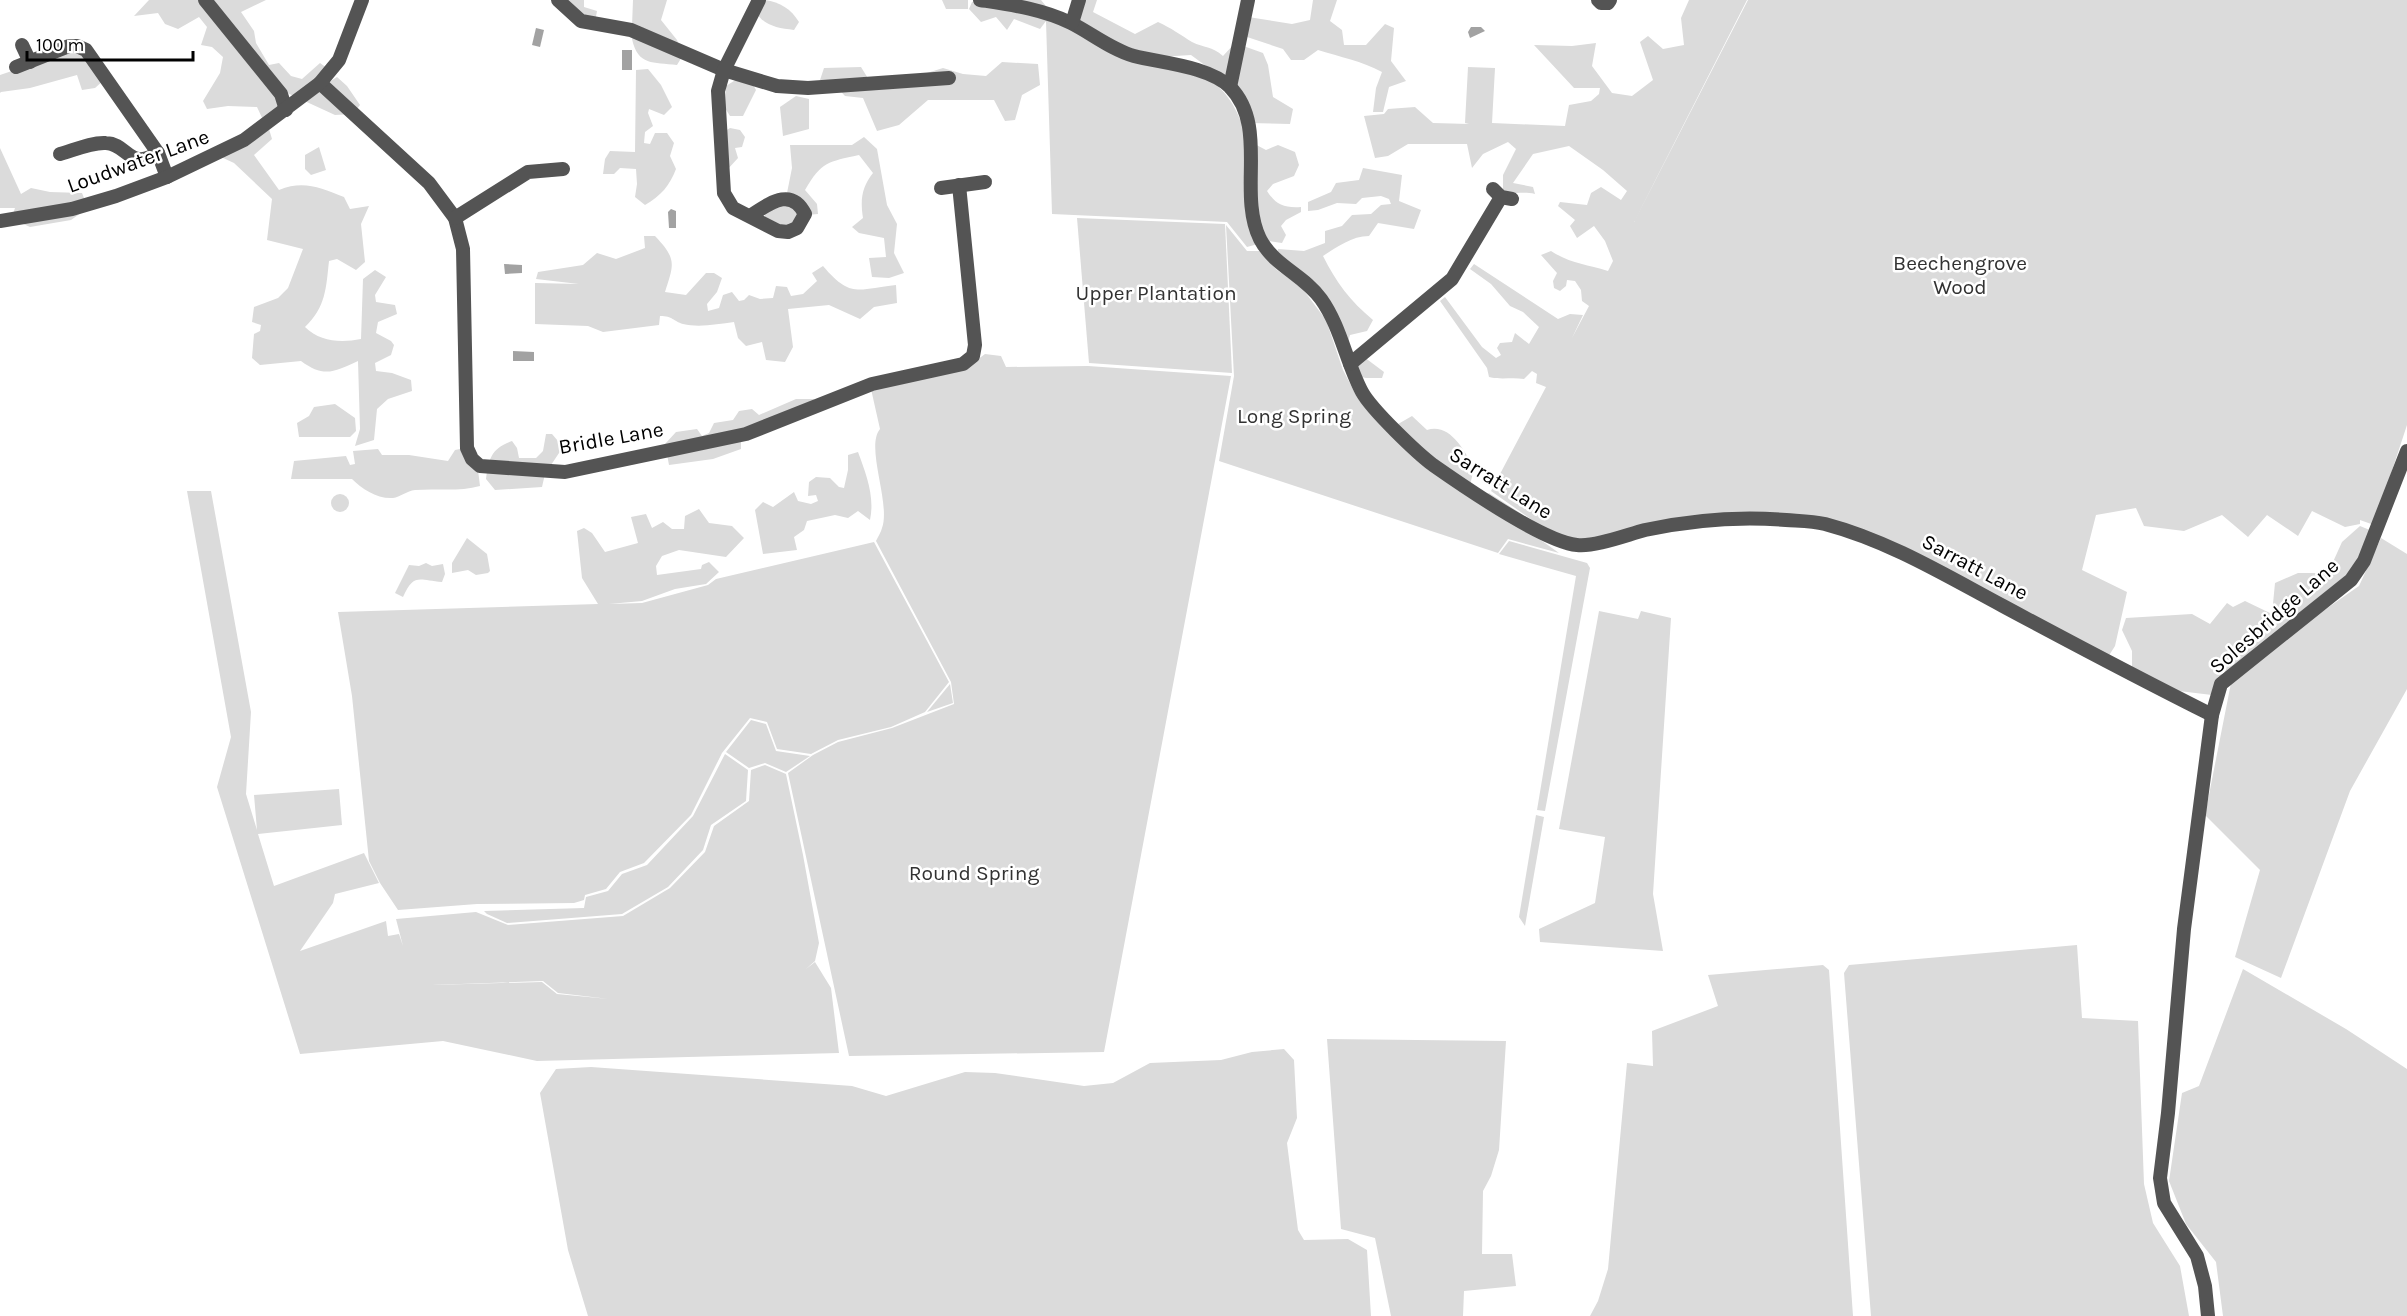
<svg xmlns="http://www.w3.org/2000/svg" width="2407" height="1316" viewBox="0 0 2407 1316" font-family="Karla,sans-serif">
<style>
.green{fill:#dbdbdb;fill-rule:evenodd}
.water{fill:#a2a2a2}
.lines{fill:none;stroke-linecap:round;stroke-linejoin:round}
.minor{stroke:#545454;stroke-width:14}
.labels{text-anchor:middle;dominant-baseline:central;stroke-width:5;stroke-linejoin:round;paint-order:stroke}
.street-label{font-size:21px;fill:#000;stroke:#fff}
.park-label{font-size:21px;fill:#323232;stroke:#fff}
</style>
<rect width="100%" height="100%" fill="#fff"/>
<g class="green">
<path d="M149 0H266L241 12 254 31 256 43 269 65 279 63 291 76 302 79 320 63 327 68 320 88 337 77 347 86 360 105 353 114 335 115 285 92 279 111 264 122 257 107 228 106 207 109 203 101 220 73 223 57 212 47 201 45 207 27 199 17 178 29 165 24 158 13 134 16Z"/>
<path d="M562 0H584V7L597 11 595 22Z"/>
<path d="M633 0H667L661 20 677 40 683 55 677 65C653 62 638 66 632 39L639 30 632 26Z"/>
<path d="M765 0C780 2 791 9 799 22L794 30C777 28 764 26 755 11Z"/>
<path d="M942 0H968V9H946Z"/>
<path d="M978 0H1041L1050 11 1047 17 1213 82C1233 98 1240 117 1247 140L1266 150 1278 145 1295 152 1299 165 1294 176 1273 184 1267 191C1276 205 1284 208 1301 207V212L1286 220 1281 226 1286 235 1282 243 1269 241 1247 247 1227 222 1052 214 1046 21 1040 29 1014 19 1007 30 996 17 981 22 969 9 972 2Z"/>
<path d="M1084 0H1097L1093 12 1135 34 1158 22C1171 28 1181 35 1192 42 1204 48 1212 46 1223 56L1235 43 1263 53 1268 65 1273 97 1293 109 1290 124 1249 123 1225 80 1191 55 1159 57 1132 50 1079 24Z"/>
<path d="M1313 0H1337L1330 21 1342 30 1344 45H1366L1385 24 1394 28 1391 61 1406 81 1389 87 1383 112H1373L1376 88 1382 72C1362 61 1340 57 1318 50L1304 60H1291L1283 49 1238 34 1242 16 1292 24 1310 20Z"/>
<path d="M1689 0H1747L1634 222 1748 0H2407V425L2374 525 2360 520V524L2345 527 2312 511 2298 536 2267 515 2248 537 2222 515 2184 531 2144 526 2136 508 2096 515 2082 570 2127 592 2115 646 2108 657 1918 563 1818 520 1672 527 1580 542 1538 538 1559 553 1508 539 1498 553 1219 461 1234 376 1226 225 1247 251H1260L1277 270 1297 284 1276 267 1278 249 1304 251 1325 243V231L1342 226 1352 215 1371 214 1381 205 1391 204 1389 199 1381 196 1362 198 1356 204 1337 203 1318 210 1308 211V202L1331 192 1336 183 1359 180 1363 168 1402 175 1399 201 1421 210 1414 229 1378 223 1369 236C1352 236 1337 247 1323 256 1336 282 1350 301 1373 320L1367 331 1350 335 1346 348 1351 358 1364 357 1384 372 1382 378H1366L1348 374C1338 348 1329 307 1305 292L1326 320 1343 370 1358 399 1386 431 1412 416 1427 430C1450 423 1464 450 1474 468L1468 494 1478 500 1489 493 1542 527 1491 491 1546 387 1536 383 1537 374 1532 371 1524 379C1512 377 1501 380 1489 377L1487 368 1440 301 1445 297 1482 347 1496 358 1501 355 1497 348 1500 343 1512 342 1515 333 1529 344 1539 327 1523 312 1510 306 1491 284 1470 269 1474 264 1558 319 1570 314 1583 315 1572 338 1589 306 1582 301 1581 290 1575 281 1567 280 1566 286 1560 291 1554 288 1553 281 1557 273 1541 255 1551 251C1571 264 1586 264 1608 271L1613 261 1605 241 1594 226 1577 238 1570 226 1575 220 1558 206 1560 202 1587 205 1591 193 1601 187 1621 200 1627 191 1603 170 1569 146 1533 154 1513 183 1533 187 1535 194C1523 191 1514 195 1503 191V175L1516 149 1508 142 1483 154 1472 168 1467 144H1408L1388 156 1375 158 1364 116 1384 114 1388 109 1415 107 1433 123 1469 124 1465 123 1468 67 1495 68 1492 123 1565 126 1569 105 1591 101 1599 94 1600 88H1574L1534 45 1572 46 1596 43 1592 66 1612 93 1632 96 1653 80 1640 42 1648 36 1663 49 1684 45 1681 18Z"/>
<path d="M74 50 87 56 104 80 95 88 82 90 77 75 30 88 1 92 0 93V75Z"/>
<path d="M1002 62 1038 64 1040 85 1022 95 1015 120 1005 121 994 100H928L899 125 877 131 863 98 845 96 833 83H819L824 68 861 67 869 80 914 77 943 68 963 74 986 76Z"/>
<path d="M648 69 661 85 672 107 664 115 649 109 648 113 653 126 645 132 644 143 650 144 655 133H667L674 143 670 156 676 169C670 185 661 196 645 205L635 197 637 184 636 169 620 168 614 174H603L605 159 610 151 635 152 636 70Z"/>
<path d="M737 79 752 83 756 90 743 116H730L725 108 726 86Z"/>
<path d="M796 96 809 99V129L783 136 780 107Z"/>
<path d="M730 128 740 130 745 137 742 147 735 148 738 158 727 170 722 133Z"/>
<path d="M269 129 272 139 254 155 279 190C304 180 320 188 344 197L350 209 369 206 361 224 365 262 356 270 337 259 329 261C326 288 326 307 305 327 320 342 341 343 361 339L363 279 375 270 386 277 375 295 376 302 395 305 397 314 378 322 376 333 391 341 394 345 391 355 375 363 376 371 392 373 411 380 412 391 388 399 377 409 374 440 355 446 360 429 358 361C334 372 324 378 301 361L260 365 252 358 254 334 260 331 261 325 252 322 254 307 278 298 288 288 303 249 267 240 272 199 234 163 221 157Z"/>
<path d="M864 137 877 149 887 205 897 224 894 253 904 273 889 278 872 277 869 258 886 257 884 238 859 233 852 227 863 218C860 199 862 187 873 173L859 155C828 162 822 161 805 190L817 204 818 214 807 215 787 193 792 168 790 145H852Z"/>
<path d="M319 147 326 170 311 175 305 169V155Z"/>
<path d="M0 148 21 194 31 188 50 192 82 193 88 208 71 220 30 227 17 221 13 214 15 208H0Z"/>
<path d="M784 203 797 209V222L784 227 765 218V214Z"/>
<path d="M1077 218 1225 224 1232 373 1089 363Z"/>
<path d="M644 236H655C677 259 674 264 665 292L686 295 706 273H714L722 278 717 292 707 304 708 311 719 308 723 295 732 292 739 301 744 300 749 295 760 299 773 298 776 286 787 287 791 296 803 294 817 281 812 273 823 266C851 299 858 289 896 285L897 303 874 307 860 319 829 305 788 309 793 347 785 362 766 360 762 342 746 346 738 338 734 322C718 324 699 328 683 324 673 321 673 316 660 316L659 325 603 332 588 326 535 324V283L579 284 536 279 538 272 583 265 597 253 616 259 645 248Z"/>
<path d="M985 354 1001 356 1006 367 1088 366 1231 376 1104 1052 849 1056 788 773 813 755 838 742 892 728 954 704 951 682 876 541C878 537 881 532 882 528 891 503 865 447 880 429L871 389 977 360Z"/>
<path d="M796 399H814L806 414 741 431V449L713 459 669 465 665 444 676 432 697 429 702 436 709 433 714 423 733 420 739 411 752 409 759 415Z"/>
<path d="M335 404 355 418 356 431 350 437H299L297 423 309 416 314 407Z"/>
<path d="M546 434H552L563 447 545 474 542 487 495 490 486 479C489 458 491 449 512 441L517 448 519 458H536L543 451Z"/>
<path d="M378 449 382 455H409L448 461 455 450 460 449 478 470 480 486C459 492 436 488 415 490 407 491 400 497 393 498 377 499 362 489 352 479H291L294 461 346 456 350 465 355 464 353 451Z"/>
<path d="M858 452C866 474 875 496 870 520L858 511 848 518 835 515 807 521 804 530 794 537 797 550 763 554 755 510 763 502 773 507 794 492 798 501 811 504 818 501 816 495 808 496 809 482 816 477 830 478 839 487 844 488 848 470V455Z"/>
<path d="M187 491H211L251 712 246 794 257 830 254 795 339 789 342 825 258 834 274 886 364 853 379 883 335 894 333 903 300 951 386 921 388 936 399 934 403 946 396 919 476 912 508 925 623 916 670 888 705 852 714 826 749 801 751 770 765 765 786 774 803 855 819 943 815 961 806 969 815 962 831 988 839 1053 537 1061 443 1041 300 1054 217 787 231 737ZM543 981 558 993 609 999 557 994 542 982 432 985Z"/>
<circle cx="340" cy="503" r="9"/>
<path d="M699 509 709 523 732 526 744 538 726 557 679 550 662 556 656 566 657 575 701 569 702 565 709 562 719 572 706 584 675 589 642 601 609 604 642 603 708 585 716 579 874 542 949 682 925 712 891 727 838 740 811 754 777 749 767 722 750 718 722 753 691 815 644 863 620 872 606 889 585 895 584 900 574 903 477 904 398 910 380 883 369 861 352 696 338 612 598 604 582 578 577 531 584 528 592 533 605 552 638 543 631 517 646 514 652 528 663 522 672 529H684L685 516Z"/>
<path d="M2360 526 2377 533 2352 584 2212 695 2179 691 2132 677V651L2122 630 2126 618 2192 614 2210 624 2227 603 2233 607 2245 601 2272 614 2275 583 2298 573H2328L2342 542Z"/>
<path d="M467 538 487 554 490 571 488 573 476 575 468 570 452 573V563Z"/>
<path d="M2381 538 2407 554V689L2350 791 2281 978 2235 957 2260 870 2205 815 2231 683 2300 627 2359 586Z"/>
<path d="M1509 541 1587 563 1590 568 1545 811 1537 810 1576 576 1499 554Z"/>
<path d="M426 563 432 566 443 564 445 574 442 582C418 580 414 573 403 597L395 593 409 565 419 566Z"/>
<path d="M1599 611 1638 619 1641 611 1671 618 1653 894 1663 951 1540 942 1539 929 1595 903 1605 837 1559 829Z"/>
<path d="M950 684 953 703 927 712Z"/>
<path d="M751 720 766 724 776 751 810 756 786 772 765 763 749 768 726 752Z"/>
<path d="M725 754 748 770 746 801 711 825 703 850 668 887 622 914 507 923 487 914 484 911 584 908 586 897 608 891 622 874 647 865 693 816Z"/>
<path d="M1536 815 1544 817 1525 926 1519 917Z"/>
<path d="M2077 945 2082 1018 2138 1021 2144 1184 2153 1223 2180 1266 2189 1316H1871L1844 973 1849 965Z"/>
<path d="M1823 965 1829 970 1853 1316H1590L1598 1301 1608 1269 1627 1063 1653 1066 1652 1031 1718 1006 1708 975Z"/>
<path d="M2243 969 2346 1029 2407 1069V1316H2223L2216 1262 2186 1224 2169 1181 2182 1093 2199 1086Z"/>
<path d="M1327 1039 1506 1041 1499 1150 1491 1176 1483 1191 1482 1254H1512L1516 1286 1464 1291 1463 1316H1391L1375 1238 1341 1229Z"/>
<path d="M1284 1049 1294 1060 1297 1118 1287 1143 1298 1230 1304 1240 1348 1239 1367 1250 1371 1316H588L568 1250 540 1093 556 1069 591 1067 852 1086 886 1096 965 1072 995 1073 1084 1086 1113 1083 1150 1063 1221 1060 1252 1052Z"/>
</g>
<g class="water">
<path d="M1471 27H1481L1485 31 1470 38 1468 32Z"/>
<path d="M536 28 544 30 540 47 532 45Z"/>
<rect x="622" y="50" width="10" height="20"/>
<path d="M671 209 676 211V228H669L668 212Z"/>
<path d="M504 264 522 265V273L505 274Z"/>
<path d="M513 351 534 352V361H513Z"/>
</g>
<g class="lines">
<g class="minor">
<path d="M205 0 281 94 286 110"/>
<path d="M558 0 581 21 631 30 724 70 777 86 808 88 949 78"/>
<path d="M980 0C1012 5 1042 9 1071 23 1091 33 1112 50 1134 56 1161 63 1208 66 1230 87 1269 127 1237 192 1260 239 1274 266 1304 275 1321 299 1341 327 1346 362 1362 392 1372 410 1417 453 1433 465 1463 486 1544 542 1577 545 1595 547 1626 535 1645 530 1692 520 1738 516 1786 520 1799 521 1812 521 1825 524 1889 541 1945 575 2003 606 2072 643 2142 680 2212 715"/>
<path d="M1598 0 1601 3H1608L1610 0"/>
<path d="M1072 23 1079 0"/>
<path d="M22 45 30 62"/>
<path d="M16 67 69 46H77L86 50 158 153 167 177"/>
<path d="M320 83 429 183 455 218 463 249 467 448 472 459 480 466 565 472 746 434 872 384 963 364 973 356 975 345 959 185"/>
<path d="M1230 87 1248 0"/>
<path d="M60 154C74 150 92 142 106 143 128 144 129 171 158 153"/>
<path d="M941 188 985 182"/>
<path d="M1493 189 1501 197 1512 199"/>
<path d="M750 216C769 204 791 186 805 214L797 228 788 232 778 231 733 208 724 193 718 91 724 70 759 0"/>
<path d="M455 218 528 172 563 169"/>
<path d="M0 221 72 209 116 196 167 177 244 140 320 83 339 60 362 0"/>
<path d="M1350 364 1452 279 1501 197"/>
<path d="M2208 1316 2205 1286 2197 1256 2164 1203 2160 1178 2168 1113 2184 929 2212 715 2221 684 2351 580 2364 561 2407 451"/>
</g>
</g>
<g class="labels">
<g class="street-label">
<text transform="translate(138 161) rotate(-20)">Loudwater Lane</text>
<text transform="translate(611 438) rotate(-10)">Bridle Lane</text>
<text transform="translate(1501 483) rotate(32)">Sarratt Lane</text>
<text transform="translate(1975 567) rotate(28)">Sarratt Lane</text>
<text transform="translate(2274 616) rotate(-41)">Solesbridge Lane</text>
</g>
<g class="park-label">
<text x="1960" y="263">Beechengrove<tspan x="1960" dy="24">Wood</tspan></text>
<text x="1156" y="293">Upper Plantation</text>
<text x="1294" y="416">Long Spring</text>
<text x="974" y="873">Round Spring</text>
</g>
</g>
<path d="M27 51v9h166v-9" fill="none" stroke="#000000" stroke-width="3"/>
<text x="36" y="51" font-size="18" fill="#000000" stroke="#ffffff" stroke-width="4.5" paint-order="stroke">100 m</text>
</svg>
